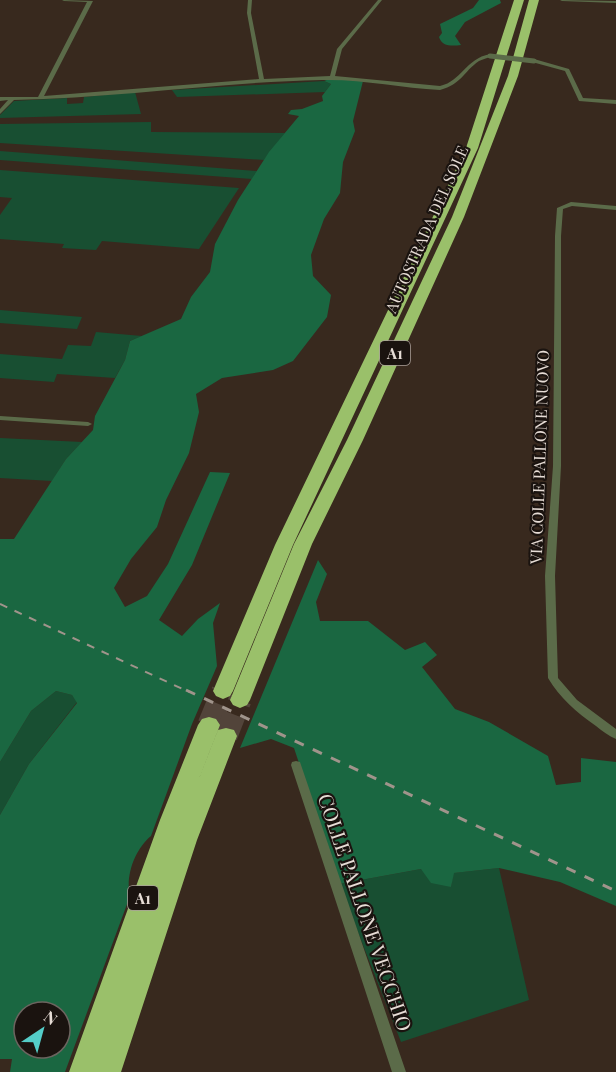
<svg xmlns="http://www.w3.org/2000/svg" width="616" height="1072" viewBox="0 0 616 1072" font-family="'Playfair Display',serif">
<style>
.green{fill:#184f32}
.forest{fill:#1a6741;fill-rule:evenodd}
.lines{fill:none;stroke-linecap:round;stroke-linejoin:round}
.highway-tunnel{stroke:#52443a;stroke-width:23;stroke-dasharray:23 12;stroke-linecap:butt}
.street{fill:#5b6b49;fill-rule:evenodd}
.highway{fill:#9ac06a;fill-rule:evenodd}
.rail-far1{stroke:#a0948b;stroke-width:2;stroke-dasharray:8 8;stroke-linecap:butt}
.rail{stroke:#a0948b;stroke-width:3;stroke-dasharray:10 10;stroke-linecap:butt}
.street-bridge{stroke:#5b6b49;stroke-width:5}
.labels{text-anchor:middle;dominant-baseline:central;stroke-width:4.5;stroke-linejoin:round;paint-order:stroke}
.shield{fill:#1a130f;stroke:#aaa09a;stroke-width:1.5}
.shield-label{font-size:15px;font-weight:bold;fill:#e7ddd6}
.street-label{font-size:16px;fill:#e7ddd6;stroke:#1a130f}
.near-street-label{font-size:20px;fill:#e7ddd6;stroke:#1a130f}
</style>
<rect width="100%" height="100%" fill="#38291e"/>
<g class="green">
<path d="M324 81 331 84 325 92 177 97 172 90Z"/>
<path d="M135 92 141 114 0 118V115L14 101 67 98V104L83 103 84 97Z"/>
<path d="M151 122V132L285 133 264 160 0 143V124Z"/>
<path d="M0 151 257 171 252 179 0 160Z"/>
<path d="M0 170 239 188 199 249 102 241 96 250 62 248 64 244 0 239V215L12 198 0 197Z"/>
<path d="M0 310 82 317 77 329 0 323Z"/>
<path d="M96 332 142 336 130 341 125 360 115 378 57 374 54 382 0 378V354L62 359 68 345 91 346Z"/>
<path d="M0 438 82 442 66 459 52 481 0 478Z"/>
<path d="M56 691 72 695 77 702 29 764 0 815V762L31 711Z"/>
<path d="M499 868 529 1000 401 1042 339 884 421 869 451 887 453 873Z"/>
</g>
<g class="forest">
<path d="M479 0H500L501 3 465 22 455 36 461 45C452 46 442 47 439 37L442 33 440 24 473 8Z"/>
<path d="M332 78 363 81 353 121 355 131 343 162 340 193 324 219 311 255 313 276 331 295 327 317 293 361 273 370 222 378 196 394 199 412 189 453 166 500 157 527 131 559 114 588 125 607 147 596 168 564 210 472 230 473 192 565 159 620 182 636 198 619 220 603 213 623 217 666 192 724 151 836C135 849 125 876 130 896L65 1072H10L12 1059H0V815L29 764 77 703 72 695 56 691 31 711 0 762V539H14L66 459 93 430 95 416 125 360 130 341 181 319 191 297 210 272 215 244 238 200 269 152 299 116 288 114 291 110 302 109 323 101 322 96 331 84 324 81ZM24 1012H60V1048H24Z"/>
<path d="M318 560 327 574 316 602 320 621H368L405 650 425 642 437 655 422 667 455 709 489 722 548 756 556 785 581 782V758L616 762V906L560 882 499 868 454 873 451 887 431 883 421 869 339 884 294 748 271 739 240 748Z"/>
</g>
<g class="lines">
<g class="highway-tunnel">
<path d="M209 725 223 691"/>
<path d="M226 736 240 700"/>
</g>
<g class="street">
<path d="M62 0 93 1 44 96 259 79 247 13 248 0H252L251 13 264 79 330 76 337 49 378 0H382L342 49 335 76 440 86C462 81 465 59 490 54L493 56C488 58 483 59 479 61 463 72 462 84 440 90 401 88 362 79 322 80 219 82 117 98 14 100L0 114V109L8 100 0 101V97H38L87 2 64 1Z"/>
<path d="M560 0 616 1V3L562 1Z"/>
<path d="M534 59 569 69 583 98 616 100V104L579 101 565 71 532 62 531 61Z"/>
<path d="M571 202 616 206V210L572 206 563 209 561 236V466L555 576 558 678 577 700 616 729V739C609 736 602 731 596 726 576 712 560 698 548 678L545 576 553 466 555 236 557 208Z"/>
<path d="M0 416 88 422 92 424 88 426 0 420Z"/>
<path d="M296 761 300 762 301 765 406 1072H392L291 765 292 762Z"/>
</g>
<g class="highway">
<path d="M514 0H524L478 148 293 545 233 691 230 696 223 699 216 696 213 691 275 545 466 148Z"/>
<path d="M529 0H539L518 76 464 217 363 440 312 544 250 700 247 705 240 708 233 705 230 700 294 544 347 440 452 217 508 76Z"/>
<path d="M209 717 216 719 220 725 182 822 218 730 226 728 234 730 237 736 197 840 121 1072H69L160 820 198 725 202 719Z"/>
</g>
<path class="rail-far1" d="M0 604 189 692"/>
<path class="rail" d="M186 690 616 891"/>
<path class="street-bridge" d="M490 56 534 61"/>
</g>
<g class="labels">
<g class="shield">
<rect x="380" y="341" width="30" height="24" rx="4.5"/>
<rect x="128" y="886" width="30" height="24" rx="4.5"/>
</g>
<g class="shield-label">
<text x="395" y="353">A1</text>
<text x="143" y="898">A1</text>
</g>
<g class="street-label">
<text transform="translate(426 229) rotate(-66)">AUTOSTRADA DEL SOLE</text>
<text transform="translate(539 457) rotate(-88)">VIA COLLE PALLONE NUOVO</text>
</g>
<g class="near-street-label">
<text transform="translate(366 912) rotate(71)">COLLE PALLONE VECCHIO</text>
</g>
</g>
<g transform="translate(42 1030) rotate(36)"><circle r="28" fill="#1a130f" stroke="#6c645f" stroke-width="1.5"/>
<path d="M0-4.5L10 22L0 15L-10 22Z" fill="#54cdc8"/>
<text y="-9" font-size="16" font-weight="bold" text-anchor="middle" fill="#e7ddd6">N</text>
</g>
</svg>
